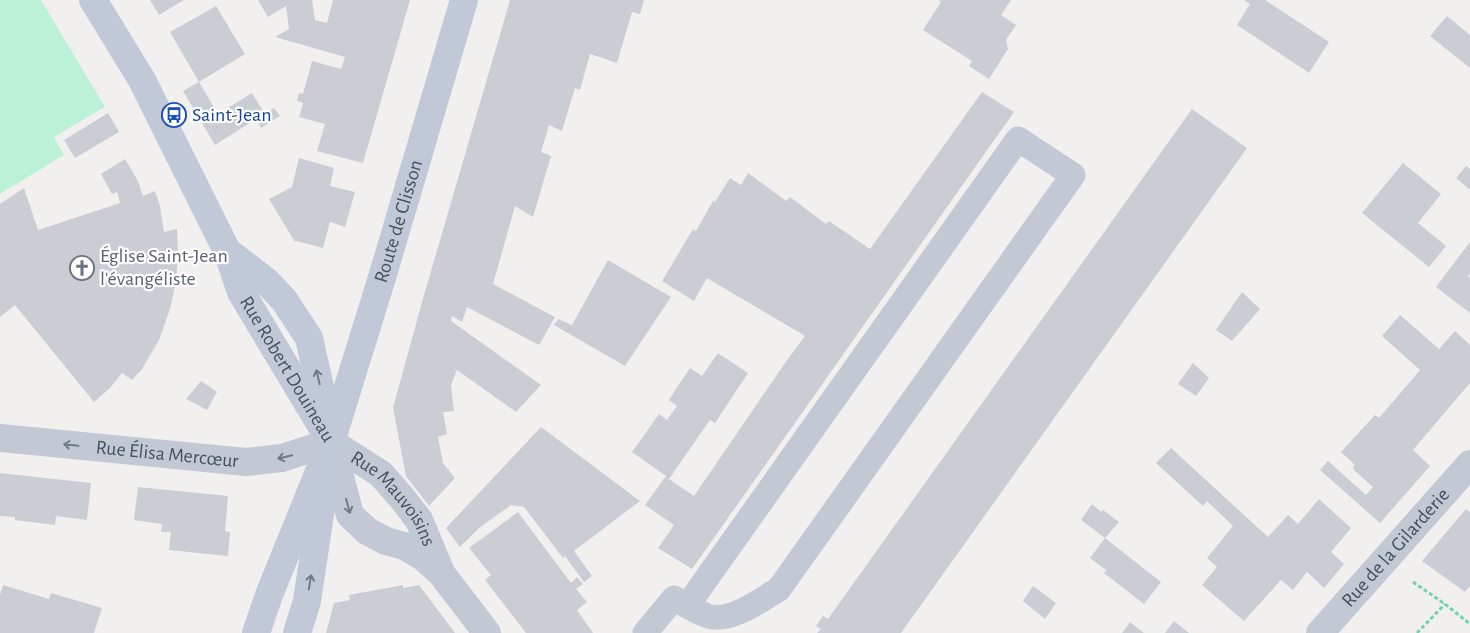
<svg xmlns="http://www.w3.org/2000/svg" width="1470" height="633" viewBox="0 0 1470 633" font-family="'Alegreya Sans',sans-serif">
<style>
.green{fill:#bcf1d8}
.building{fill:#cbcdd5}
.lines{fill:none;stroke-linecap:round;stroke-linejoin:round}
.path{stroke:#72d1af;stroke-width:3;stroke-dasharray:4 2.5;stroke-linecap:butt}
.lane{stroke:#c2c9d5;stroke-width:25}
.street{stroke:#c2c9d5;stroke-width:28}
.secondary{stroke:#c1c9d9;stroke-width:28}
.oneway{stroke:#717a89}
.oneway2{stroke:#717a88}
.labels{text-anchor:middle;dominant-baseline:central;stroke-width:4.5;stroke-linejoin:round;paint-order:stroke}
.transit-label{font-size:20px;fill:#164399;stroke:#fff;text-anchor:start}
.street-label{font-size:20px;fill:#46505e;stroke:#fff}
.worship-label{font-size:20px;fill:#5b616d;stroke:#fff;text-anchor:start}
</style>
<rect width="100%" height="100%" fill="#f2f0ef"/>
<path class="green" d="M0 0H41L105 107 54 137 64 155 0 194Z"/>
<g class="building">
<path d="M150 0H184L159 15Z"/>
<path d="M258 0H312L315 20 327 23 333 0H410L363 163 317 151 325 124 299 117 303 103 297 101 299 93 303 94 312 61 341 69 345 57 275 37 289 29 286 6 268 17Z"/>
<path d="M510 0H644L640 14 632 12 617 63 590 54 580 90 575 88 562 131 549 125 541 152 551 156 533 217 515 206 493 284 555 317 539 345 467 307 462 322 452 316 451 321 541 385 516 412 457 370 451 385 454 411 443 412 447 434 438 437 443 463 455 478 429 506 406 476 393 408 422 302Z"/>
<path d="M939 0H1011L1001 15 1016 25 1006 40 1008 49 989 79 969 66 972 61 923 30 941 2Z"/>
<path d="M1244 0H1265L1329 42 1309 73 1237 25 1250 4Z"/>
<path d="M216 6 245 54 199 82 218 114 252 93 265 114 274 108 280 116 261 128 256 119 215 145 183 91 199 82 170 32Z"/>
<path d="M1447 16 1470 35V68L1430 36Z"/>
<path d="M982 92 1014 112 692 569 658 548 674 525 645 505 666 476 632 452 659 414 667 420 677 406 669 400 672 395 690 368 702 376 718 353 748 373 715 423 710 420 669 479 694 496 785 363 805 336 707 278 694 301 662 281 693 229 696 231 713 201 715 202 730 178 741 185 748 173 786 201 790 197 826 224 829 221 870 249Z"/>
<path d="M1192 109 1247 148 901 633H817L821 629 816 626 823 616 828 619Z"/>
<path d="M108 113 119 132 75 158 64 140Z"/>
<path d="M299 158 334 168 330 186 355 192 345 227 330 222 323 248 296 241 295 242 269 199 292 187Z"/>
<path d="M125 159 138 181 143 196 155 191 160 206 164 232 177 229 178 256 176 282 170 309 159 340 142 369 132 380 122 373 110 388 94 402 15 305 0 317V204L24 188 38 230 120 203 117 192 112 194 101 174Z"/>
<path d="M1403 163 1441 194 1418 223 1446 246 1429 267 1362 213Z"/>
<path d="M1466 166 1470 169V190L1456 178Z"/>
<path d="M1470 242V274L1468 276 1470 278V313L1436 287Z"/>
<path d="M608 260 671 297 625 366 554 325 558 319 572 325Z"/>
<path d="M1242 292 1260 309 1232 341 1216 330Z"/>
<path d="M1400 315 1439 349 1455 331 1470 345V383L1413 450 1430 466 1380 523 1320 470 1328 461 1366 495 1373 487 1354 470 1353 466 1355 465 1341 452 1375 415 1379 418 1420 370 1382 336Z"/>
<path d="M1193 363 1209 378 1196 396 1178 384Z"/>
<path d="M201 381 217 392 207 410 186 399Z"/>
<path d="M541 427 640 501 574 551 592 576 584 582 565 556 563 558 524 507 511 505 479 528 460 547 446 528Z"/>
<path d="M1171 448 1268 537 1288 515 1298 524 1319 499 1351 528 1331 552 1344 564 1324 588 1307 572 1293 590 1281 580 1244 621 1202 585 1217 567 1207 558 1233 526 1207 501 1203 506 1156 463Z"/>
<path d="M0 473 91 483 87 520 56 516 55 525 15 520V517L0 516Z"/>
<path d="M138 487 228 496 225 531 230 532 228 556 169 550 171 532H161L162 524 134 520Z"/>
<path d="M1092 504 1101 512 1103 510 1119 522 1105 538 1081 520Z"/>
<path d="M1466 509 1470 512V586L1465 592 1422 561Z"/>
<path d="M518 512 571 583 577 577 583 584 576 589 587 602 577 610 593 633H526L485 580 491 575 469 548Z"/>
<path d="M1105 538 1161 582 1144 604 1104 573 1106 570 1090 558Z"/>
<path d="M3 585 49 599 51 593 102 608 94 633H0V595Z"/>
<path d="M403 585V588L419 585 455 633H326L334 603 350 600 349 595Z"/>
<path d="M1033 586 1056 603 1045 619 1023 601Z"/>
<path d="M1174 621 1189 633H1165Z"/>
<path d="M1130 622 1144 633H1122Z"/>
</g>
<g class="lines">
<g class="path">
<path d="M1413 582 1445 604 1470 624"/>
<path d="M1417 633 1445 604"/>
</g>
<path class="lane" d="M645 633 674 598C684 604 696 612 708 616 730 623 761 600 779 589L1073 175 1018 139 687 606"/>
<g class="street">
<path id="s1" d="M0 438 246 462 282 458 331 442"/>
<path d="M331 442 350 515 367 531 386 541 404 546 423 557 441 573 487 633"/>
<path id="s2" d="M331 442 381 474 401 497 419 520 440 570"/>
<path id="s3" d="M1320 633 1470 464"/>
</g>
<g class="secondary">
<path id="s4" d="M93 0 142 80 227 251 241 292 331 442"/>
<path d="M227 251 266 281 284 300 309 338 318 378 327 424"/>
<path id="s5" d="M256 633 269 595 331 442 384 271 464 0"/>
<path d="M297 633 307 601 324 488"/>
</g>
</g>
<defs><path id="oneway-shaft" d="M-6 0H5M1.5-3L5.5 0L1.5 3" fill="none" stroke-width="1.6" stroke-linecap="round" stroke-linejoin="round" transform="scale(1.25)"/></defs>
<g class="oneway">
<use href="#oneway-shaft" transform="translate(318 377) rotate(-103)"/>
<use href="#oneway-shaft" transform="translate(310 582) rotate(-81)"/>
</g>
<g class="oneway2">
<use href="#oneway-shaft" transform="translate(71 445) rotate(-174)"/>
<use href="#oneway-shaft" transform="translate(285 457) rotate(166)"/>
<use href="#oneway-shaft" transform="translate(348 506) rotate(75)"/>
</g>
<defs>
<symbol id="bus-ring" viewBox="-11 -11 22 22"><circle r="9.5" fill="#fff" stroke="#1a4fb4" stroke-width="1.5"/><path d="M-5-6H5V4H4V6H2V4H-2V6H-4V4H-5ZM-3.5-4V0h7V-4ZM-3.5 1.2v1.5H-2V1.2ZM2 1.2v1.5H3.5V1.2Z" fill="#1a4fb4"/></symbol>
<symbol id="church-ring" viewBox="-11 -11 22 22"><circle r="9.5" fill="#fff" stroke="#6b7280" stroke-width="1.5"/><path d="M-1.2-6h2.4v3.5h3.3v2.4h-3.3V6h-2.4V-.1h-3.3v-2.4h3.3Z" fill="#6b7280"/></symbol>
</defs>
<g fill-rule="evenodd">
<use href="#bus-ring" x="160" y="101" width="28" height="28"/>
<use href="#church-ring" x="68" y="254" width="28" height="28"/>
</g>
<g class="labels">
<g class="transit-label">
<text x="192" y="115">Saint-Jean</text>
</g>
<g class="street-label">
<text stroke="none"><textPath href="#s5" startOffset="436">Route de Clisson</textPath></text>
<text stroke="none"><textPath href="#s4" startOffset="418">Rue Robert Douineau</textPath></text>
<text stroke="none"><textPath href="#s1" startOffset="168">Rue Élisa Mercœur</textPath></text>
<text stroke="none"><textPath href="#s2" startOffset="86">Rue Mauvoisins</textPath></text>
<text stroke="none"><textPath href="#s3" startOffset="114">Rue de la Gilarderie</textPath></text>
</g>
<g class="worship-label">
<text x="100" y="256">Église Saint-Jean<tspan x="100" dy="23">l'évangéliste</tspan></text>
</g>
</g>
</svg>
